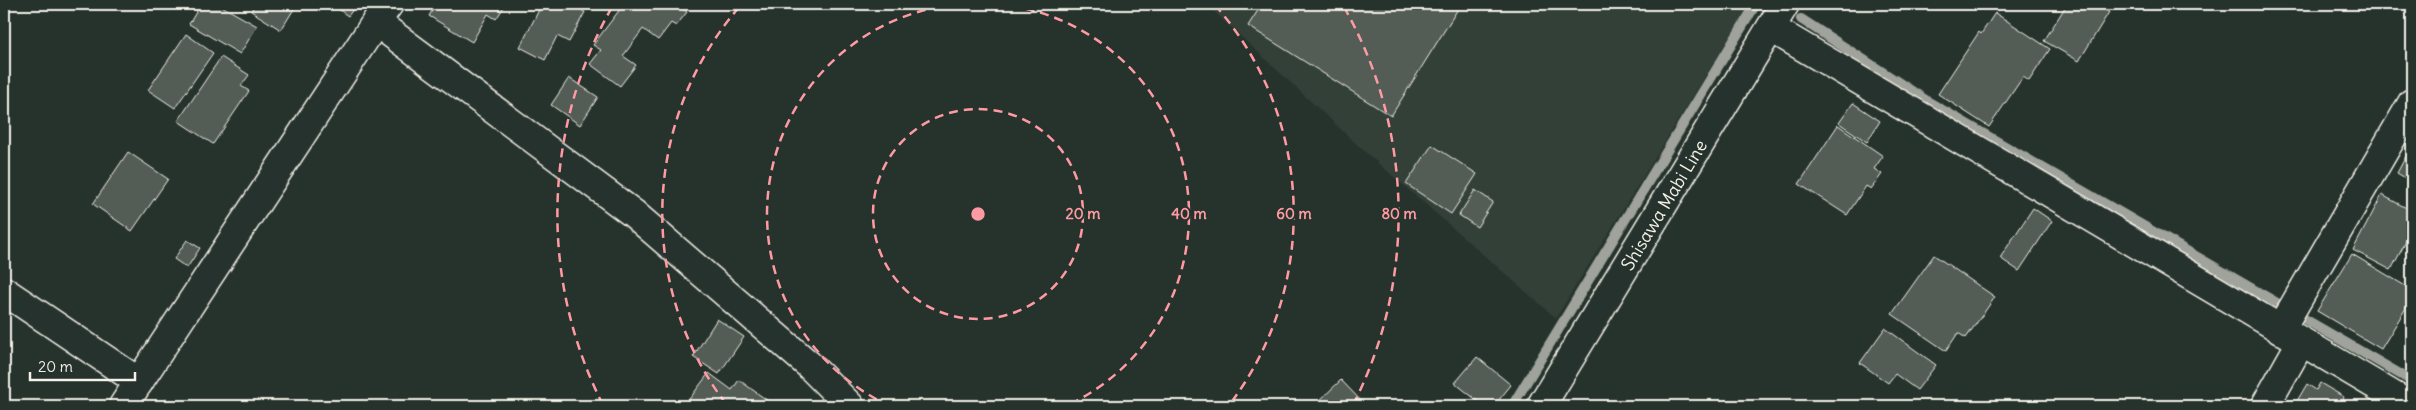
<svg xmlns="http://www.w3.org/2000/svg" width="2416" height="410" viewBox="0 0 2416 410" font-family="Delius,sans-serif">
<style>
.built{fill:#333f39}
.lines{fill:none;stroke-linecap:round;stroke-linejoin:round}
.stream{stroke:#9fa39b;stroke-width:10}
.building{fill:#525c55;stroke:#f4f1e8}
.minor-casing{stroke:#f4f1e8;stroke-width:31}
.secondary-casing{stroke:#f4f1e8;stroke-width:31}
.path{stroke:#f4f1e8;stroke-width:3;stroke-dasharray:1 4;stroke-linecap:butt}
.minor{stroke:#26332d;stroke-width:28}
.secondary{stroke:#26332d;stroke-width:28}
.ring{fill:none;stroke:#ff9aa2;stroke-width:2.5;stroke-dasharray:9 6}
.labels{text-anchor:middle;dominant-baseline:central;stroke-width:4;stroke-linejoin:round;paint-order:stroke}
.street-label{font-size:18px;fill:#f4f1e8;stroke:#26332d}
.centre{fill:#ff9aa2;stroke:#26332d;stroke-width:2.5}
.ring-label{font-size:15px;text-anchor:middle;font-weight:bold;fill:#ff9aa2;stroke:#26332d;stroke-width:4;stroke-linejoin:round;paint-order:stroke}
</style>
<rect width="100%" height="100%" fill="#26332d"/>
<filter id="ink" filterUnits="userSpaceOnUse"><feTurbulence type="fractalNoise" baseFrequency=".02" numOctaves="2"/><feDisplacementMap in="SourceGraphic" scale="10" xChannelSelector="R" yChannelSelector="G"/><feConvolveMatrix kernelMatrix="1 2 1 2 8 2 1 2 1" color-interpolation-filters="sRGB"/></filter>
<g filter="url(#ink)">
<path class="built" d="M1206 4H1750L1556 318 1363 150Z"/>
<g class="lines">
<g class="stream">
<path d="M1801 19 1927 101 2412 381"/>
<path d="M1512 406 1756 4"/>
</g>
</g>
<g class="building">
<path d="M201 4H218L257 26 240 54 189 24Z"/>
<path d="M255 4H297L281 30 251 11Z"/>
<path d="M331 4H357L348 16Z"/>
<path d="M436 4H506L496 19 488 14 472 42 429 16Z"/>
<path d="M542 4H569L585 12 569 42 557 36 545 60 520 47Z"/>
<path d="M624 4H675L687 12 676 26 671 23 658 40 643 29 623 56 636 65 620 86 590 64 601 50 593 45Z"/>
<path d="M1262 4H1461L1391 116 1248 26Z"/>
<path d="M2067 4H2104L2101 8 2109 12 2079 61 2044 41Z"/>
<path d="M1995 13 2050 49 2029 81 2023 77 1989 127 1938 94 1979 32 1981 34Z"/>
<path d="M186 34 213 53 175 108 148 90Z"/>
<path d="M221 57 249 75 241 86 249 91 213 144 178 121Z"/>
<path d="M569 78 598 97 580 125 551 105Z"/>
<path d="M1853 103 1880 121 1867 142 1839 123Z"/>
<path d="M1838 125 1883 156 1874 169 1882 174 1871 189 1866 186 1847 215 1799 184Z"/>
<path d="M1432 145 1477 174 1451 214 1406 184Z"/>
<path d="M2412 145V182L2397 173Z"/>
<path d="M128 152 168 179 132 231 93 204Z"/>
<path d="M1475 190 1493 202 1477 227 1459 215Z"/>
<path d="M2382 195 2412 211V230L2391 270 2353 250Z"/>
<path d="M2033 208 2052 221 2019 271 2000 258Z"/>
<path d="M187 240 200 248 187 268 174 259Z"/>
<path d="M2352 254 2412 290V298L2381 349 2317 311Z"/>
<path d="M1934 255 1995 297 1966 338 1958 333 1946 351 1892 314Z"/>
<path d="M717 319 744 337 719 374 693 357Z"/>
<path d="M1885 328 1936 365 1917 390 1895 374 1888 383 1860 363Z"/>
<path d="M1477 357 1511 385 1494 406H1484L1455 383Z"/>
<path d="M709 373 732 390 739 380 775 406H684Z"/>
<path d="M1341 380 1366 406H1321L1317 403Z"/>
<path d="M2320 383 2344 397 2339 406H2294L2307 384 2316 390Z"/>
</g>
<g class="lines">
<defs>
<g id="minor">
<path d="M389 4 376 22 634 214 808 364 850 406"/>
<path d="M1771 28 2411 406"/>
<path d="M4 291 139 382"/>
<path d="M2280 330 2412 103"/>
<path d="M123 406 376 22"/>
<path d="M2265 406 2301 342"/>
</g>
<path id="secondary" d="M1541 406 1785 4"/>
</defs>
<use href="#minor" class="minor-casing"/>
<use href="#secondary" class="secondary-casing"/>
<path class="path" d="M165 400 175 406"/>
<use href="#minor" class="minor"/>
<use href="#secondary" class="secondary"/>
</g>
</g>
<g class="ring">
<circle cx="978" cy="214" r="105"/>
<path d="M890 406A211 211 0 0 1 960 4M996 4A211 211 0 0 1 1066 406"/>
<path d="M726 404A316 316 0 0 1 741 5M1215 5A316 316 0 0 1 1230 404"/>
<path d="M603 405A421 421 0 0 1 612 7M1344 7A421 421 0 0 1 1353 405"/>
</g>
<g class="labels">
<g class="street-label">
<text transform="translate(1664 205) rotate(-59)">Shisawa Mabi Line</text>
</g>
</g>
<circle cx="978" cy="214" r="8" class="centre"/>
<g class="ring-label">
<text x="1083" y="219">20 m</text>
<text x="1189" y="219">40 m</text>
<text x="1294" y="219">60 m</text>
<text x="1399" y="219">80 m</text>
</g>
<rect width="2416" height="410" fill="none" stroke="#26332d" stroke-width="20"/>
<rect x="10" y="10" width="2396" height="390" fill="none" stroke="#f4f1e8" stroke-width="2" filter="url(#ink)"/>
<path d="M30 372v8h105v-8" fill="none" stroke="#f4f1e8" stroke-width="2.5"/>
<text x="38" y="372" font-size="15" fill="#f4f1e8" stroke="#26332d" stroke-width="4" paint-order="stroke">20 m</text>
</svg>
